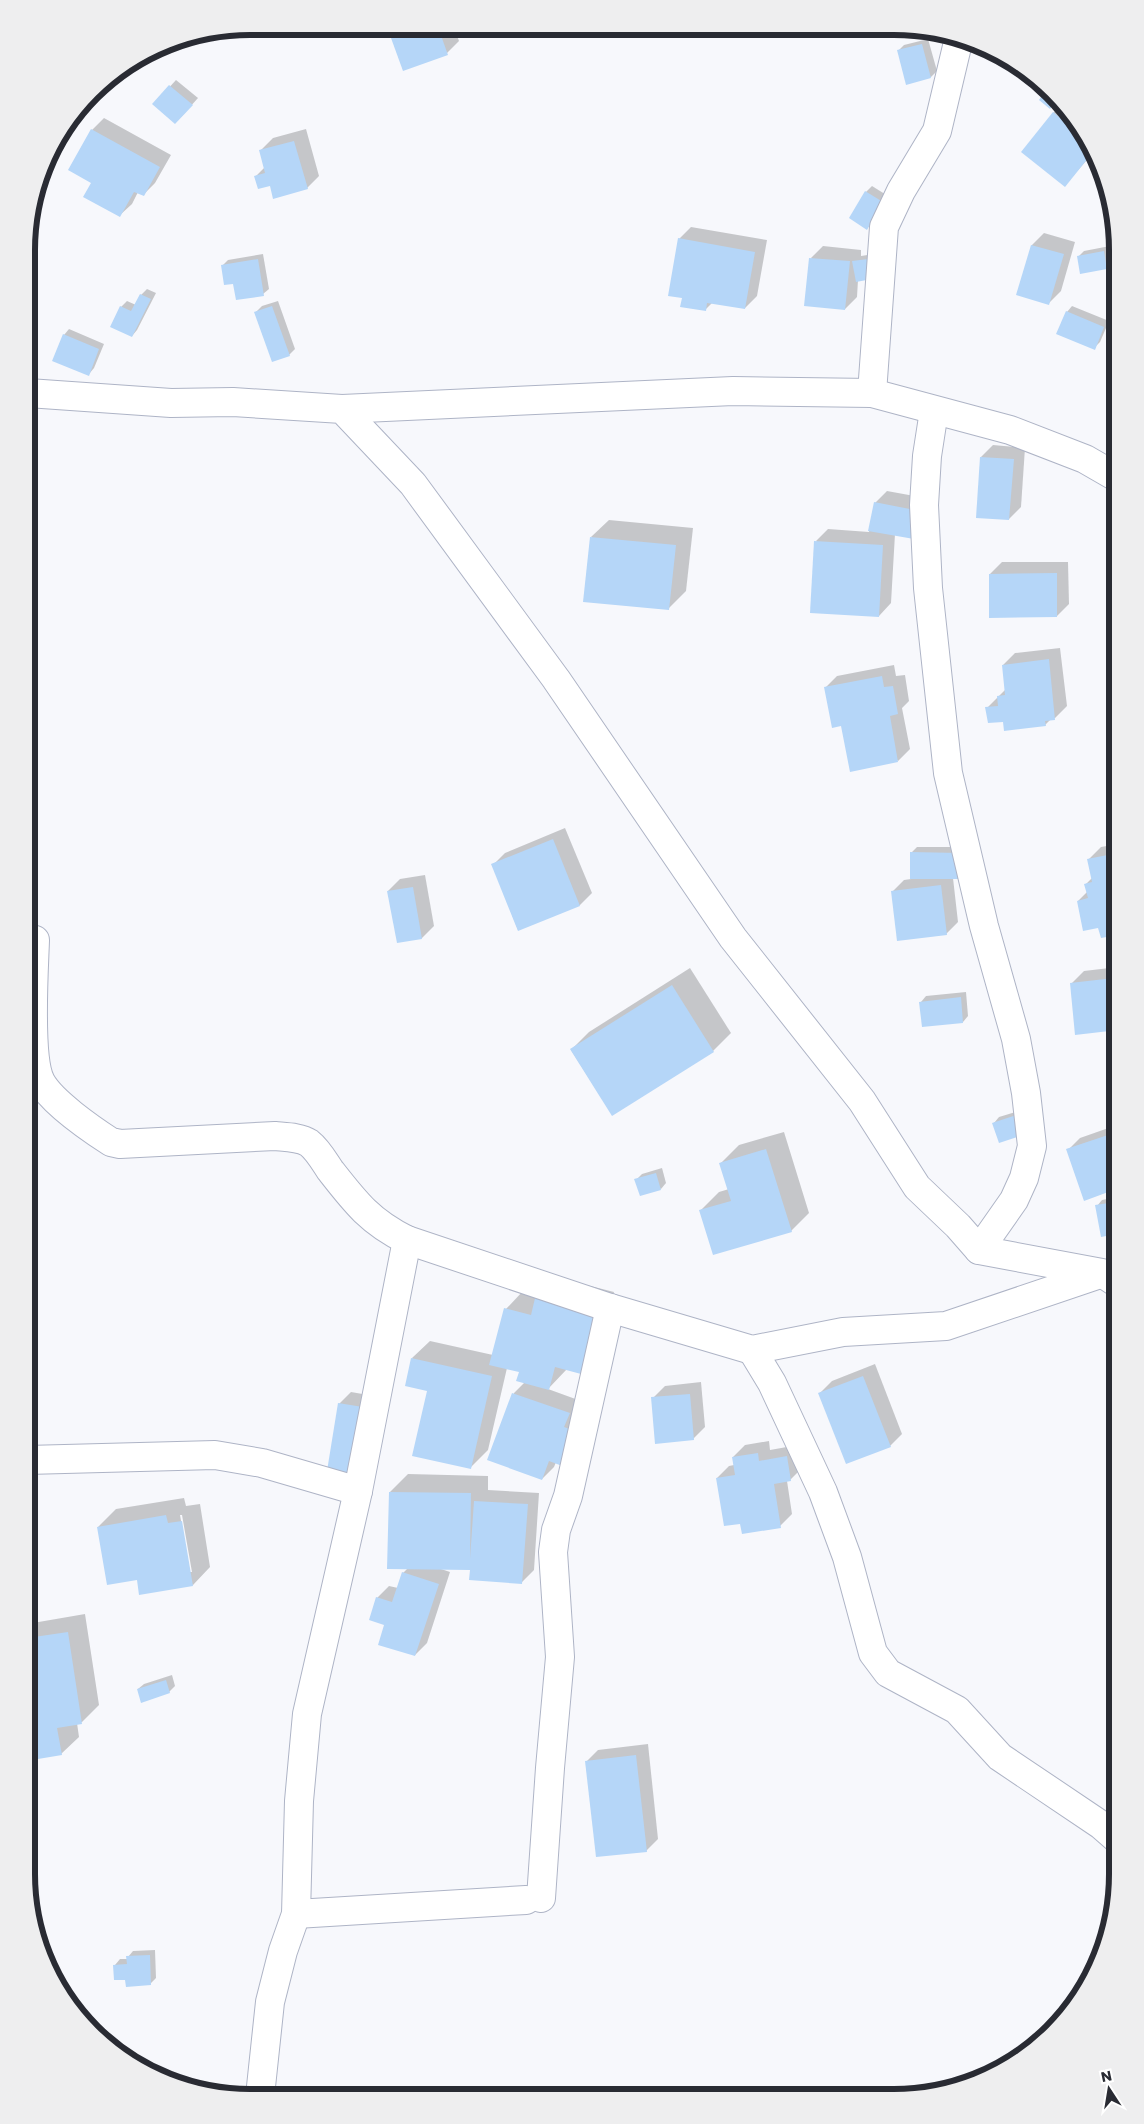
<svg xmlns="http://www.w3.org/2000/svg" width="1144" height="2124" viewBox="0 0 1144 2124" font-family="Poppins,sans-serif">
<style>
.shadow{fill:#0003;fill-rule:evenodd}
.building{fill:#b5d6f8}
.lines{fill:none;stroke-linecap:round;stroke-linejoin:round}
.minor-casing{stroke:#aeb4c6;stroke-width:30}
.minor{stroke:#fff;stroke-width:28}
.rim{fill:none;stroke:#292b33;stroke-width:6}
</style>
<rect width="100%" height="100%" fill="#f7f8fc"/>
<g class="shadow">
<path d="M389 27 454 28 459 41 447 53Z"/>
<path d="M928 39 937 71 931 77 907 83 899 50 904 45Z"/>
<path d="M176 80 198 98 181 117 154 104Z"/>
<path d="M1062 105 1080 125 1093 153 1065 185 1053 113Z"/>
<path d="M104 118 171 155 155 183 143 195 138 192 132 204 120 215 93 182 92 130Z"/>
<path d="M306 129 319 176 307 188 270 185 256 176 265 167 261 150 273 138Z"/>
<path d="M872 186 888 196 873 222 867 228 866 192Z"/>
<path d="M691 227 767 240 757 296 745 308 713 302 705 310 683 297 679 239Z"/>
<path d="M1044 233 1075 242 1061 291 1049 303 1018 294 1032 245Z"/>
<path d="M823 246 861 250V256L874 254 858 280 857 297 845 309 811 258Z"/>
<path d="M1110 246 1112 262 1106 268 1079 256 1084 251Z"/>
<path d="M263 254 269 289 263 294 234 282 222 266 228 260Z"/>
<path d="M147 289 156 293 137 330 132 336 121 307 127 301 136 305 141 295Z"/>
<path d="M278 301 295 349 289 355 256 312 262 306Z"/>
<path d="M1072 306 1109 321 1100 342 1094 348 1067 312Z"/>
<path d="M69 329 104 344 94 368 89 374 64 335Z"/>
<path d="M993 445 1025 448 1021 507 1009 519 981 457Z"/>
<path d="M28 482 34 484 28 505Z"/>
<path d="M887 491 931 499 895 534 891 603 879 616 816 541 828 529 869 532 875 503Z"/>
<path d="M609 520 693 528 686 591 668 609 591 537Z"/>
<path d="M1002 562H1068L1069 604 1057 616 990 574Z"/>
<path d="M1060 648 1067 706 1055 718 1051 719 1045 725 1004 721 987 708 1006 689 1003 665 1015 653Z"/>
<path d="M894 665 896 676 905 675 909 701 902 708 910 749 898 761 825 688 837 676Z"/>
<path d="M565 828 592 893 580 905 518 930 493 865 505 853Z"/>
<path d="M1118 844V933L1099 926 1078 901 1088 891 1086 884 1093 877 1089 859 1101 847Z"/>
<path d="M917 847H965L953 878 958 922 946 934 892 892 904 880 911 879V853Z"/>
<path d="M425 875 434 926 422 938 398 942 388 891 400 879Z"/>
<path d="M1118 967V1029L1072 983 1084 971Z"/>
<path d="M690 968 731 1033 713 1051 612 1114 571 1050 589 1032Z"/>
<path d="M966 992 968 1016 963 1022 921 1002 926 996Z"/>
<path d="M1029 1108 1035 1126 994 1123 999 1117Z"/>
<path d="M1117 1125V1183L1110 1190 1068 1150 1080 1138Z"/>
<path d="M784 1132 809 1213 791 1231 701 1210 719 1192 729 1189 721 1163 739 1145Z"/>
<path d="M662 1168 666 1183 661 1189 636 1180 642 1174Z"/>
<path d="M1117 1197V1233L1102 1236 1097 1206 1102 1200Z"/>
<path d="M555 1277 614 1292 598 1355 580 1373 567 1369 548 1389 581 1401 554 1467 542 1479 489 1459 514 1393 525 1382 521 1371 507 1368 488 1450 470 1468 412 1358 430 1341 493 1355 506 1309 523 1291Z"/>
<path d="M875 1364 902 1434 890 1446 820 1393 832 1381Z"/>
<path d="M701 1382 705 1427 693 1439 653 1398 665 1386Z"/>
<path d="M351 1392 374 1396 328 1470 339 1404Z"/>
<path d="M769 1441 770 1450 798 1445 802 1468 790 1480 787 1481 792 1514 780 1526 741 1523 717 1478 729 1466 734 1465 733 1457 745 1445Z"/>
<path d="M408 1474 488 1476V1490L539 1493 534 1570 522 1582 471 1569H441L450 1572 427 1643 415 1655 386 1624 377 1598 389 1586 398 1588 403 1573 408 1568 390 1492Z"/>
<path d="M184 1498 186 1506 200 1504 210 1567 193 1585 138 1578 98 1527 116 1509ZM180 1515H182L192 1572H190Z"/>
<path d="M85 1614 99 1705 82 1722 77 1723 79 1737 61 1754 26 1760 27 1624Z"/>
<path d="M172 1675 175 1686 169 1692 138 1689 144 1684Z"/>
<path d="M648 1744 658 1839 646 1851 586 1762 598 1750Z"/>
<path d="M155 1950 156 1978 150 1984 127 1978 115 1965 120 1959H128V1957L133 1951Z"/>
</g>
<g class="building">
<path d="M387 27H438L448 55 403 71Z"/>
<path d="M922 44 931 78 906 85 897 50Z"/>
<path d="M169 85 193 105 175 124 152 104Z"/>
<path d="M1047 88 1057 99 1050 109 1039 100Z"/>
<path d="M1053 112 1086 139 1093 152 1065 187 1021 152Z"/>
<path d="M91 129 160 167 144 196 134 192 120 217 83 197 91 183 68 170Z"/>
<path d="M294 141 308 189 273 199 270 186 258 189 254 176 265 173 259 150Z"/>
<path d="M865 191 883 202 867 230 849 218Z"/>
<path d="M678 238 755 252 745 309 707 303 706 311 680 307 682 298 668 296Z"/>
<path d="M1031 245 1064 254 1049 305 1016 295Z"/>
<path d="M1104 251 1107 269 1080 274 1077 256Z"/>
<path d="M809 258 850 261 845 310 804 306Z"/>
<path d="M258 259 264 296 236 300 233 284 224 285 221 265Z"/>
<path d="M868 259 872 279 856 282 852 261Z"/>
<path d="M140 294 151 299 132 337 110 327 120 306 131 311Z"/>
<path d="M272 306 290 356 272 362 254 312Z"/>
<path d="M1066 311 1104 327 1095 350 1056 334Z"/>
<path d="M63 334 99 349 89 376 52 361Z"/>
<path d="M980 457 1014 459 1009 520 976 518Z"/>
<path d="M874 502 920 511 914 539 868 531Z"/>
<path d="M590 537 676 545 669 610 583 602Z"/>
<path d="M814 541 883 545 879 617 810 613Z"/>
<path d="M1057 573V617L989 618V574Z"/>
<path d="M1049 659 1055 720 1045 721 1046 726 1004 731 1003 722 988 723 985 707 998 706 997 696 1005 695 1002 665Z"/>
<path d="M882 676 884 687 893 686 898 714 890 716 898 762 850 772 841 726 832 728 824 687Z"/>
<path d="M553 839 580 906 518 931 491 864Z"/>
<path d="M910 852 960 853 959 879H910Z"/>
<path d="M1118 853V935L1101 938 1098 928 1083 931 1077 901 1088 898 1084 884 1092 882 1087 859Z"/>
<path d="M941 885 947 935 897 941 891 891Z"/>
<path d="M413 887 422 939 397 943 387 891Z"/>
<path d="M1114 978 1118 1030 1075 1035 1070 983Z"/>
<path d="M672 985 714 1052 612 1116 570 1049Z"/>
<path d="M961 997 963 1023 922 1027 919 1002Z"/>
<path d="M1023 1113 1029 1133 999 1143 992 1123Z"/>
<path d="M1111 1134 1117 1152V1175L1107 1179 1111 1191 1084 1201 1066 1149Z"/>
<path d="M766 1149 792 1232 713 1255 699 1210 731 1201 719 1163Z"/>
<path d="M656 1173 661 1190 640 1196 634 1179Z"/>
<path d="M1116 1202 1117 1234 1101 1237 1095 1205Z"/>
<path d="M536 1294 597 1309 581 1374 555 1367 549 1390 516 1381 519 1372 489 1365 504 1308 531 1315Z"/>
<path d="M411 1358 492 1376 471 1469 412 1456 427 1391 405 1386Z"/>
<path d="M863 1376 891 1447 846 1464 818 1393Z"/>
<path d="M512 1393 570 1413 564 1427 578 1432 565 1467 549 1461 542 1480 487 1460Z"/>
<path d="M690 1394 694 1440 655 1444 651 1397Z"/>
<path d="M338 1403 363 1407 352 1476 327 1471Z"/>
<path d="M758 1453 759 1461 787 1456 791 1481 774 1484 781 1528 742 1534 740 1524 724 1526 716 1478 735 1475 732 1457Z"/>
<path d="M389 1492 471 1493 470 1559 474 1501 528 1504 522 1584 469 1580 470 1570 387 1569Z"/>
<path d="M166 1515 168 1523 182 1521 193 1586 139 1595 137 1580 107 1585 97 1527Z"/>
<path d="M402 1572 439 1584 415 1656 378 1645 384 1625 369 1620 376 1597 392 1602Z"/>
<path d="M68 1632 82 1724 57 1728 62 1755 26 1761 27 1638Z"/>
<path d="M166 1680 170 1693 141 1703 137 1689Z"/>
<path d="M636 1755 647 1852 596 1857 585 1761Z"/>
<path d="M150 1955 151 1985 126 1987 125 1980H114L113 1965 127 1964 126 1956Z"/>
</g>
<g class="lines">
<defs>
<g id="minor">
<path d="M28 393 171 403 233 402 342 409 413 484 556 679 733 938 862 1101 917 1187 958 1226 979 1250 1102 1273 1117 1283"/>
<path d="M872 393 884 227 901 191 937 131 959 38"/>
<path d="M342 409 733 391 872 393 1010 430 1085 459 1118 478"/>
<path d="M934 411 927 456 924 505 928 588 948 773 984 926 1016 1039 1026 1093 1032 1146 1024 1178 1014 1200 979 1250"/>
<path d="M35 940C34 971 28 1058 41 1082 52 1102 91 1129 111 1142L120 1144 275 1136C285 1137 300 1137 309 1143 318 1150 324 1161 330 1170 355 1202 370 1222 407 1240L610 1308 752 1350 843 1332 946 1326 1100 1274"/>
<path d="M752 1350 772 1383 823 1492 847 1557 873 1653 888 1673 957 1710 1000 1757 1101 1825 1117 1839"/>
<path d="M27 1460 215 1455 262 1463 358 1491"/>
<path d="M541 1898 550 1768 560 1657 553 1552 556 1530 568 1496 610 1308"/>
<path d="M296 1914 526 1900"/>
<path d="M260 2096 270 2002 283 1951 296 1914 299 1801 307 1714 358 1491 407 1240"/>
</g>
</defs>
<use href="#minor" class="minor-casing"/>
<use href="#minor" class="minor"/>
</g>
<path d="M0 0H1144V2124H0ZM250 35H894A215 215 0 0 1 1109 250V1874A215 215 0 0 1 894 2089H250A215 215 0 0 1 35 1874V250A215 215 0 0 1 250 35Z" fill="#eeeeef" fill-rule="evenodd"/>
<path class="rim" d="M250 35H894A215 215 0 0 1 1109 250V1874A215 215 0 0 1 894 2089H250A215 215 0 0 1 35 1874V250A215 215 0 0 1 250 35Z"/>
<g transform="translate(1109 2089) rotate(348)" stroke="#ffffff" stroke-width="4" paint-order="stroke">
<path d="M0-4L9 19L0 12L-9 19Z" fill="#292b33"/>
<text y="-8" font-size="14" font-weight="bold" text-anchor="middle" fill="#292b33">N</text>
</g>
</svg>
